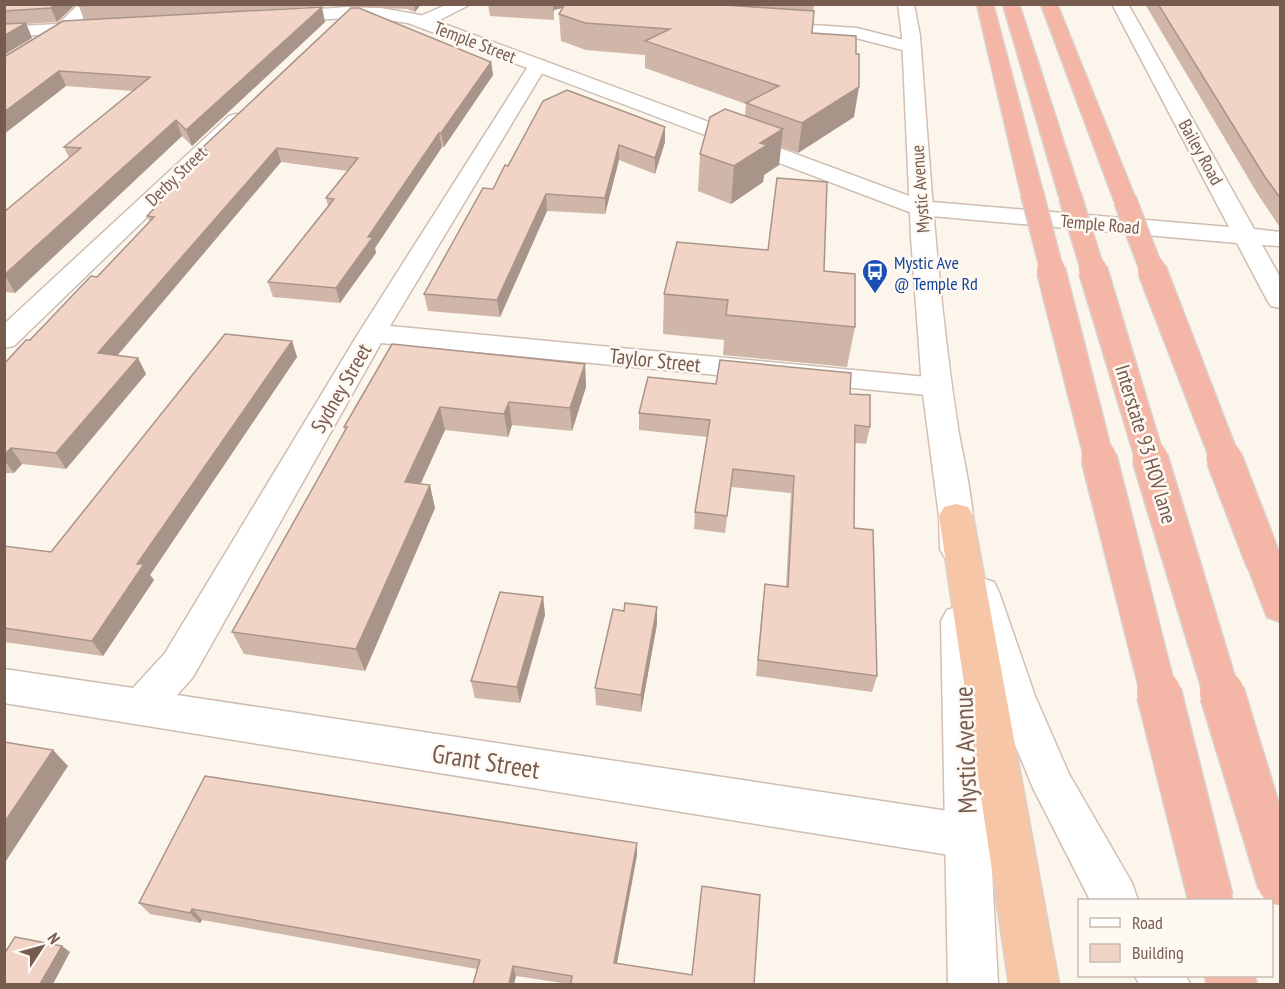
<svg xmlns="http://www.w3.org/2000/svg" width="1285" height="989" viewBox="0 0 1285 989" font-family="'PT Sans Narrow',sans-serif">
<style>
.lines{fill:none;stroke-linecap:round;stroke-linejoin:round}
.minor-casing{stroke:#cfbdb1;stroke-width:3}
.tertiary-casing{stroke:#cfbdb1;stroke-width:3}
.secondary-casing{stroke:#d4bfb1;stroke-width:3}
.trunk-casing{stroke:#d9d1ce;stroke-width:3}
.motorway-casing{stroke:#d9d1ce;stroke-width:3}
.minor{fill:#fff;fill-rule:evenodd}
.tertiary{fill:#fff;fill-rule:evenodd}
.secondary{fill:#fff;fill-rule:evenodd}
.trunk{fill:#f6c6a7;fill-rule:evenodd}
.motorway{fill:#f4b6a6;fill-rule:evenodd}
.motorway-bridge-far3-casing{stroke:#d9d1ce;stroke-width:25;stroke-linecap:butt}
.motorway-bridge-far2-casing{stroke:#d9d1ce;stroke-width:31;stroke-linecap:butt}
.motorway-bridge-far1-casing{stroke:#d9d1ce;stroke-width:38;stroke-linecap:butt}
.motorway-bridge-casing{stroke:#d9d1ce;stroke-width:47;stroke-linecap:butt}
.motorway-bridge-far3{stroke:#f4b6a6;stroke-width:22}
.motorway-bridge-far2{stroke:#f4b6a6;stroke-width:28}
.motorway-bridge-far1{stroke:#f4b6a6;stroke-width:35}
.motorway-bridge{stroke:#f4b6a6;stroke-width:44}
.wall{fill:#cfb6a9}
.shaded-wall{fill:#a9948a}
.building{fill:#f1d4c5;stroke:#a9948a;stroke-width:1.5}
.labels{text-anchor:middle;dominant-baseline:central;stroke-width:5;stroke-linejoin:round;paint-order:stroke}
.far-street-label{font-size:18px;fill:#785b4f;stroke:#fef9f3}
.far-transit-label{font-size:18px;fill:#164399;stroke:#fef9f3;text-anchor:start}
.street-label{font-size:21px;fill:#785b4f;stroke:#fef9f3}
.near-street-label{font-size:26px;fill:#785b4f;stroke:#fef9f3}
</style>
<rect width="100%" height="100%" fill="#fcf5ec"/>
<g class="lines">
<defs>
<g id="minor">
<path d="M79 4H97L69 33 11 70 4 71V58L57 25Z"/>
<path d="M448 4H471L428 26H416L414 22 416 18Z"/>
<path d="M1112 4H1128L1254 229 1280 232V246L1262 245 1280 277V308L1271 306 1267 300 1237 243 920 215 912 213 908 208 912 203 920 201 1229 227Z"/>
<path d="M768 22 857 28 916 43 919 47 916 51 910 52 856 38 762 31 759 27 762 23Z"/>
<path d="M538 59 545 61 547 65 390 326 937 378 947 380 952 387 947 394 937 396 381 343 193 677 177 695 968 814 984 821 990 836 984 851 968 858 4 703V669L133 688 165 653 358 334 529 65 531 61Z"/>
<path d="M236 114 243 116 246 120 243 124 14 346 4 348V324L229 116Z"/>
</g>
<g id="tertiary">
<path d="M347 7 381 8 420 15 928 203 932 208 928 213 920 215 912 213 408 23 364 17 279 22 271 17 279 12Z"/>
<path d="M93 22 99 23 102 27 99 31 4 37V27Z"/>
</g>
<g id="secondary">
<path d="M898 4H914L920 36C930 169 938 302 959 434 964 462 982 535 969 558L957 562 945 558 940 549 939 516 922 387 911 237 902 36Z"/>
<path d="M981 578 994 582 999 592 1035 696 1069 774 1132 883 1138 900H1090L1033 788 995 696 980 648 998 984H948L941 621 947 610 960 606 968 609 963 592 968 582Z"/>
<path d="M1135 976H1186L1190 984H1139Z"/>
</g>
<path id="trunk" d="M956 504 968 507 973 516 1059 984H1009L939 516 944 507Z"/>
<g id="motorway">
<path d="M977 4H993L1043 193 1040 198 1032 200 1024 198 1021 193Z"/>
<path d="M1003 4H1019L1081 196 1078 201 1070 203 1062 201 1059 196Z"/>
<path d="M1041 4H1057L1136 200 1133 205 1125 207 1117 205 1114 200Z"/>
<path d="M1264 548 1276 552 1280 560V622L1267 617 1246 562 1252 552Z"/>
<path d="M1205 976H1254L1257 984H1207Z"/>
</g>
</defs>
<use href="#minor" class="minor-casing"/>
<use href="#tertiary" class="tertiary-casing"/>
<use href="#secondary" class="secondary-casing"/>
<use href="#trunk" class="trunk-casing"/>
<use href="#motorway" class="motorway-casing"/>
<use href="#minor" class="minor"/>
<use href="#tertiary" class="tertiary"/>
<use href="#secondary" class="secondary"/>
<use href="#trunk" class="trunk"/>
<use href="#motorway" class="motorway"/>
<defs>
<g id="motorway-bridge-far3">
<path d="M1032 193 1052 271"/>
<path d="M1070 196 1093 271"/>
<path d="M1125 200 1152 271"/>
</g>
<g id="motorway-bridge-far2">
<path d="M1051 270 1099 459"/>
<path d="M1093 270 1150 459"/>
<path d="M1152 270 1225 459"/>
</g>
<g id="motorway-bridge-far1">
<path d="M1099 458 1159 695"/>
<path d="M1150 458 1222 695"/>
<path d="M1224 458 1264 562"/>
</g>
<g id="motorway-bridge">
<path d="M1159 693 1211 900"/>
<path d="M1222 693 1280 883"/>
</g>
</defs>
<use href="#motorway-bridge-far3" class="motorway-bridge-far3-casing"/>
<use href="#motorway-bridge-far2" class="motorway-bridge-far2-casing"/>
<use href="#motorway-bridge-far1" class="motorway-bridge-far1-casing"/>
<use href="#motorway-bridge" class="motorway-bridge-casing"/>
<use href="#motorway-bridge-far3" class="motorway-bridge-far3"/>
<use href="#motorway-bridge-far2" class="motorway-bridge-far2"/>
<use href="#motorway-bridge-far1" class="motorway-bridge-far1"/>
<use href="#motorway-bridge" class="motorway-bridge"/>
</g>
<g class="wall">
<path d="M4 4H76L57 22 26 24 32 38 4 55Z"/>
<path d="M80 4H421L415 12 407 9 326 6 159 16 325 22 192 146 182 136 15 293 4 292V212L69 158 64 147 133 91 66 86 4 134 84 20 79 6Z"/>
<path d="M488 4H814L812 33 854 117 798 153 781 147 779 165 764 175 763 182 731 204 698 191 700 154 745 116 746 104 645 68V55L586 50 561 41 559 14 563 8 554 10V20L490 16Z"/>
<path d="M1145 4H1281V229L1257 193Z"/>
<path d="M491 62 493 75 444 147H442L375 248 376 253 340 303 273 297 268 282 328 206 326 198 348 171 281 162 117 355 138 358 146 374 66 469 22 464 14 473H7L4 476V364L97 277 150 222 147 216 206 155 203 147Z"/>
<path d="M665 127V142L655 174 619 160 605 214 547 211 500 317 428 311 424 294 493 189Z"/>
<path d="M824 271 855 327 847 367 723 355 724 340 663 334 664 294Z"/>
<path d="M292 341 297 357 150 575 154 580 103 656 4 642V546L51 552Z"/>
<path d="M585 364 586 387 572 431 512 425 508 437 445 430 420 484 435 508 365 671 244 654 232 632 345 431 344 427Z"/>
<path d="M716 384 850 394 870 427 866 444 855 443 854 528 877 676 872 692 756 676 763 601 765 584 786 587 791 493 731 487 725 533 694 529 695 512 707 437 639 430V413Z"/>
<path d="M543 597 545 615 520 703 475 698 471 681Z"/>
<path d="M657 624 641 712 596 705 595 688Z"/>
<path d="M637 843V855L617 963 754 984H568L516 976 514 984H473L477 969 202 920 200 923 150 914 139 903Z"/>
</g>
<g class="shaded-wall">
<path d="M54 4H76L57 22 51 8Z"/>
<path d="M414 4H421L415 12Z"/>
<path d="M553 4H562V8L554 10 553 12Z"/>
<path d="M322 7 325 22 192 146 186 130Z"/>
<path d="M26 23 32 38 4 55V36Z"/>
<path d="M491 62 493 75 444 147 441 133Z"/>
<path d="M59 71 66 86 4 134V112Z"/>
<path d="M859 87 854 117 798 153 802 123Z"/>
<path d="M176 120 182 136 15 293 5 275Z"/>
<path d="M665 127V142L655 174V158Z"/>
<path d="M783 129 779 165 764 175 763 182 731 204 734 166 760 143Z"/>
<path d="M439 133 442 147 375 248 376 253 340 303 336 288 368 237Z"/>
<path d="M619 145V160L605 214V198Z"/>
<path d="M277 148 281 162 106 369 98 353Z"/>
<path d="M546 194 547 211 500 317 497 300Z"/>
<path d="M292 341 297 357 150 575 154 580 103 656 92 641 137 564Z"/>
<path d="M138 358 146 374 66 469 56 453Z"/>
<path d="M585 364 586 387 572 431 570 408Z"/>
<path d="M509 402 512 425 508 437 504 414Z"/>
<path d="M440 407 445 430 411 505 405 482Z"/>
<path d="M11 448 22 464 14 473 4 460V455Z"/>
<path d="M430 485 435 508 365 671 356 649Z"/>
<path d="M543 597 545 615 520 703 517 687Z"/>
<path d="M657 607V624L641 712V695Z"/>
<path d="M53 750 68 766 4 864V823Z"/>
<path d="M637 843V855L615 973 614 963Z"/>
<path d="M192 909 202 920 200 923 190 913Z"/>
<path d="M62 946 70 952 53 984H40Z"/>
<path d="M513 966 516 976 514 984H509Z"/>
</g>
<g class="building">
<path d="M4 4H54L51 8 4 11Z"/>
<path d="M80 4H107L79 6Z"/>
<path d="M565 4H710L814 11 812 33 856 36V54H859V87L802 123 746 103 779 86 645 41 670 29 585 23 559 14Z"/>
<path d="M1158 4H1281V199L1265 177Z"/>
<path d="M322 7 186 130 176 120 4 275V212L81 148 64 147 150 77 59 71 4 112V57L63 21Z"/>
<path d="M351 8H359L491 62 441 133H439L368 237H373L336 288 268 282 334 199 326 198 358 158 277 148 98 353 138 358 56 453 11 448 4 455V364L26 340H30L91 276 97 277 154 217 147 216 208 152 203 147Z"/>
<path d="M26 23 4 36V24Z"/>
<path d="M567 90 665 127 655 158 619 145 605 198 546 194 497 300 424 294 483 188 493 189 505 165 508 166 543 101Z"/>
<path d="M725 109 783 129 760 143 767 145 734 166 700 154 710 117Z"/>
<path d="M777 178 827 182 824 271 855 274V327L726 315 728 300 664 294 677 242 768 250Z"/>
<path d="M225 334 292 341 137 564H144L92 641 4 628V546L51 552Z"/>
<path d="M392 344 585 364 570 408 509 402 504 414 440 407 405 482 430 485 356 649 232 632 347 427H344Z"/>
<path d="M720 360 851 373 850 394 870 395V427L855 425 854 528 873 530 877 676 758 660 765 584 788 587 794 476 733 469 727 516 695 512 710 420 639 413 648 377 716 384Z"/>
<path d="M500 592 543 597 517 687 471 681Z"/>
<path d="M625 603 657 607 641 695 595 688 613 609 624 611Z"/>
<path d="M4 742 53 750 4 823Z"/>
<path d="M205 776 637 843 614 963 692 975 702 886 760 895 754 984H571L572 976 513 966 509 984H473L480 960 192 909 190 913 139 903Z"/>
<path d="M15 937 62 946 40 984H4V954Z"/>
</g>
<defs>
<symbol id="bus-pin" viewBox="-11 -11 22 30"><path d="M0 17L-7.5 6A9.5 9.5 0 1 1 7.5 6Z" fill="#1a4fb4" stroke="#fef9f3"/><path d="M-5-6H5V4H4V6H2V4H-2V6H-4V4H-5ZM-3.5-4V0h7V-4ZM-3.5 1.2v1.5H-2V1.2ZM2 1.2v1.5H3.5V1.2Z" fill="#fff"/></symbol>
</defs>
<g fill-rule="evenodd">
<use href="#bus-pin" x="860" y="257" width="30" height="40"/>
</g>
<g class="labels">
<g class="far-street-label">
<text transform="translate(475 42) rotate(21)">Temple Street</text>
<text transform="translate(1201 152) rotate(61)">Bailey Road</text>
<text transform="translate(176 176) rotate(-44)">Derby Street</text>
<text transform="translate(920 189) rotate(-94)">Mystic Avenue</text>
<text transform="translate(1100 224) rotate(5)">Temple Road</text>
</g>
<g class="far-transit-label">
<text x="894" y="262">Mystic Ave<tspan x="894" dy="21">@ Temple Rd</tspan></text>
</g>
<g class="street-label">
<text transform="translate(655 360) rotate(6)">Taylor Street</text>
<text transform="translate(341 388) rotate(-60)">Sydney Street</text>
<text transform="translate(1146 444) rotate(73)">Interstate 93 HOV lane</text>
</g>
<g class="near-street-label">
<text transform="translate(965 750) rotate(-92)">Mystic Avenue</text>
<text transform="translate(486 761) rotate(9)">Grant Street</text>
</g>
</g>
<rect width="1285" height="989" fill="none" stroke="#785b4f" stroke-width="12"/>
<rect x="1078" y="899" width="195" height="78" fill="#fef9f3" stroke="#c8bab1" stroke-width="1.5"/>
<rect x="1090" y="918" width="30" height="9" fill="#ffffff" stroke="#c8bab1" stroke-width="1.5"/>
<text x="1132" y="929" font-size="18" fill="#785b4f">Road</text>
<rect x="1090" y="944" width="30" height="18" fill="#f1d4c5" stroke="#c8bab1" stroke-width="1.5"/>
<text x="1132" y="959" font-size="18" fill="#785b4f">Building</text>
<g transform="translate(42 947) rotate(54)" stroke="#fef9f3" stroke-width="4.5" paint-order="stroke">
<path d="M0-4.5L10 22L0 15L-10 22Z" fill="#785b4f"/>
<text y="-9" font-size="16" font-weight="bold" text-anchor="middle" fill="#785b4f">N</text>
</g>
</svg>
